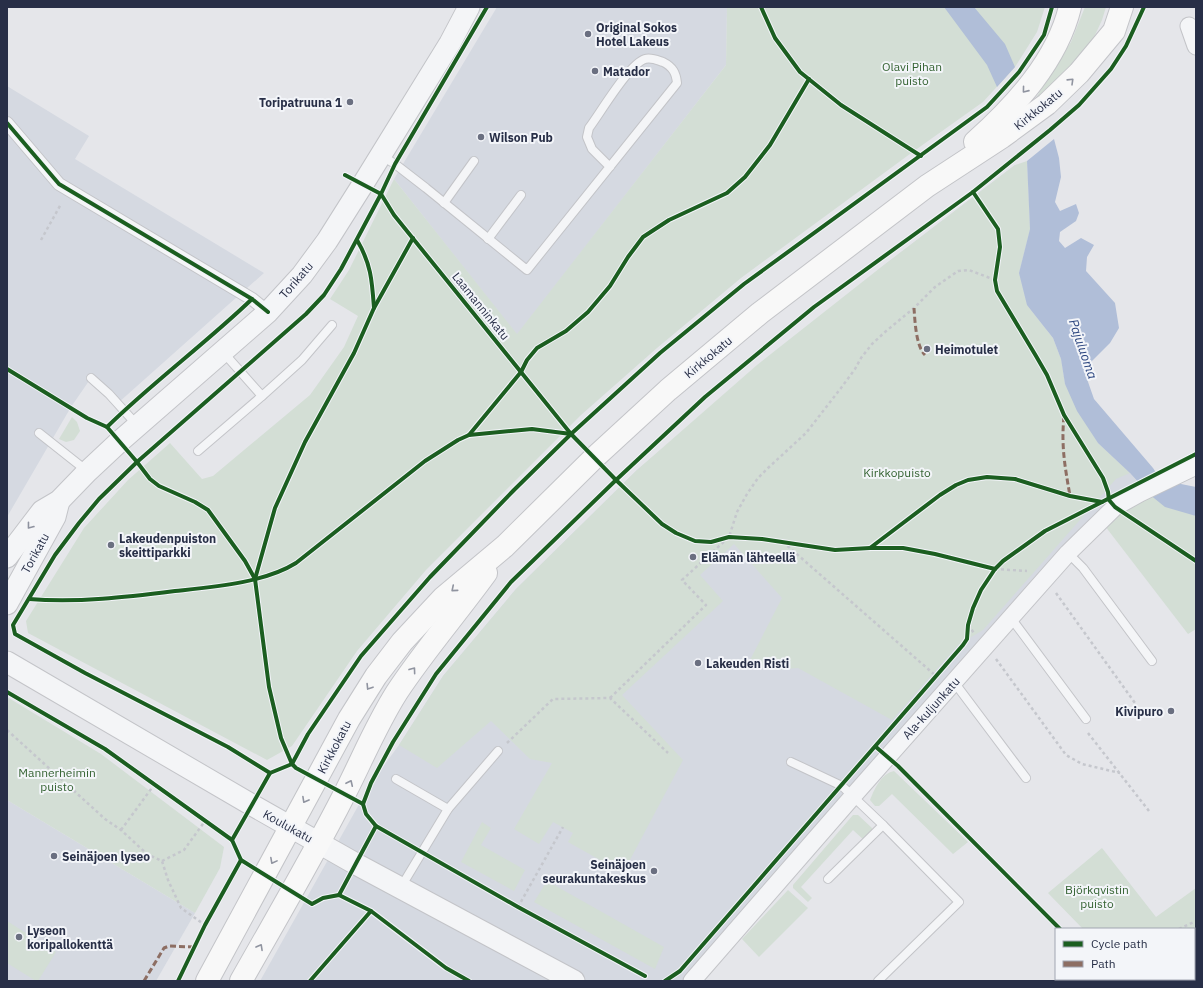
<svg xmlns="http://www.w3.org/2000/svg" width="1203" height="988" viewBox="0 0 1203 988" font-family="'IBM Plex Sans',sans-serif">
<style>
.built{fill:#d5d9e1}
.green{fill:#d3ded5}
.water{fill:#b0bed8}
.lines{fill:none;stroke-linecap:round;stroke-linejoin:round}
.service-casing{stroke:#c3c4c8;stroke-width:10}
.pedestrian-casing{stroke:#c3c4c8;stroke-width:14}
.minor-casing{stroke:#c3c4c8;stroke-width:19}
.tertiary-casing{stroke:#c3c4c8;stroke-width:23}
.secondary-casing{stroke:#c3c4c8;stroke-width:24}
.path{stroke:#c5c7cd;stroke-width:2.5;stroke-dasharray:3 3;stroke-linecap:butt}
.service{stroke:#f4f5f7;stroke-width:8}
.pedestrian{stroke:#f4f5f7;stroke-width:12}
.minor{stroke:#f4f5f7;stroke-width:17}
.tertiary{stroke:#f4f5f7;stroke-width:21}
.secondary{stroke:#f8f8f8;stroke-width:22}
.quiet{stroke:#8d6e63;stroke-width:3;stroke-dasharray:6 3;stroke-linecap:butt}
.cycleway-casing{stroke:#f3f5f9;stroke-width:6}
.cycleway{stroke:#1b5e20;stroke-width:4}
.oneway{stroke:#9094a0}
.oneway2{stroke:#8e929f}
.poi-dot{fill:#6a6f80;stroke:#f3f5f9;stroke-width:1.5}
.labels{text-anchor:middle;dominant-baseline:central;stroke-width:4;stroke-linejoin:round;paint-order:stroke}
.poi-label{font-size:12px;font-weight:bold;fill:#282f47;stroke:#f3f5f9;text-anchor:start}
.park-label{font-size:12px;fill:#366434;stroke:#f3f5f9}
.street-label{font-size:12px;fill:#282f47;stroke:#f3f5f9}
.water-label{font-size:13px;font-style:italic;fill:#2d4780;stroke:#f3f5f9}
</style>
<rect width="100%" height="100%" fill="#e5e6ea"/>
<g class="built">
<path d="M497 7H727L726 65 517 335 394 179Z"/>
<path d="M7 86 89 136 75 159 264 273 118 403 91 378 71 407 7 517Z"/>
<path d="M1015 165H1027L1030 229 1019 273 1061 359 1065 384 1130 473 1143 488 1115 507 685 981H260L371 783 399 745 443 676 516 589 637 470 883 266Z"/>
<path d="M7 800 195 913 156 981H7Z"/>
</g>
<g class="green">
<path d="M727 7H1045L1037 32 1015 67 983 102 914 151 741 278 657 348 581 415 426 570 357 651 292 746 267 760 28 633 26 621 84 528 128 480 170 443 202 479 213 476 310 395 344 347 358 316 330 299 349 270 394 179 517 334 726 65Z"/>
<path d="M1085 7H1106L1102 20 1089 48 1056 82 1034 101 1071 42Z"/>
<path d="M1027 161 1030 229 1019 273 1027 305 1053 338 1061 359 1065 384 1098 443 1130 473 1116 479 983 630 958 645 892 720 798 668 772 670 749 662 782 598 734 544 700 575 723 601 622 695 683 760 623 873 568 842 573 833 553 822 539 844 514 829 552 763 530 759 491 721 437 768 399 745 443 676 516 589 637 470 757 365 880 268 1015 165Z"/>
<path d="M72 417 77 422 80 431 74 440 66 442 59 439Z"/>
<path d="M1149 494 1196 516V629L1188 634 1105 526 1120 514Z"/>
<path d="M7 697 101 754 224 847 220 868 195 913 7 800Z"/>
<path d="M894 771 968 842 953 854 892 794 879 806H875L870 800C875 788 881 774 894 771Z"/>
<path d="M853 815H858L872 828 873 833 865 841 853 830 801 887 812 898 808 902 793 888V885Z"/>
<path d="M482 822 491 828 481 845 525 870 514 891 461 862Z"/>
<path d="M1102 848 1156 917 1196 888V981H1134L1132 979H1194V929H1083L1048 893Z"/>
<path d="M547 881 664 947 655 969 534 902Z"/>
<path d="M788 890 808 908 759 957 742 939Z"/>
<path d="M7 921 56 952 38 981H36L7 963Z"/>
</g>
<g class="water">
<path d="M944 7H974L1005 44 1015 67 997 87 987 65Z"/>
<path d="M1054 139 1059 158 1061 177 1055 202 1060 211 1076 204 1079 213 1076 221 1060 232 1059 241 1065 248 1081 238 1094 245 1087 257 1086 271 1115 303 1119 328 1110 343 1092 361 1087 379 1094 399 1153 468 1161 480 1196 487V516L1165 507 1149 494 1130 473 1098 443 1077 411 1065 384 1061 359 1053 338 1027 305 1019 273 1030 229 1027 161Z"/>
</g>
<g class="lines">
<defs>
<g id="service">
<path d="M382 156 395 164 426 188 527 270 677 83C676 73 673 67 663 62 657 60 651 57 645 59 629 64 601 112 589 128L587 137 592 149 610 167"/>
<path d="M444 203 474 161"/>
<path d="M488 239 521 195"/>
<path d="M223 352 262 396 302 360 332 325"/>
<path d="M91 378 109 394 137 425"/>
<path d="M39 433 87 471"/>
<path d="M198 451 262 396"/>
<path d="M1068 553 1083 568 1152 661"/>
<path d="M1011 618 1086 719"/>
<path d="M954 682 1026 778"/>
<path d="M791 762 842 786 883 825 959 902 878 981"/>
<path d="M396 779 448 809"/>
<path d="M828 879 883 825"/>
<path d="M401 887 448 809 498 751"/>
</g>
<path id="pedestrian" d="M7 123 59 184 252 299 268 312"/>
<g id="minor">
<path d="M1189 26 1196 46"/>
<path d="M692 981 853 796 1068 553 1115 507 1140 493 1196 466"/>
</g>
<g id="tertiary">
<path d="M7 557 42 511 59 501 88 471 119 442 268 312 302 275 327 241 363 184 450 43 469 7"/>
<path d="M7 604 55 517 59 501"/>
<path d="M7 662 252 805 356 864 574 981"/>
</g>
<g id="secondary">
<path d="M975 142C1015 106 1057 61 1070 7"/>
<path d="M207 981 349 719 376 676 402 642 443 598 505 546 594 458 668 390 760 313 927 186 1002 137 1047 104 1079 73 1114 31 1122 7"/>
<path d="M241 981C276 919 312 858 344 795 362 760 376 725 397 692 424 651 457 613 486 573"/>
</g>
</defs>
<use href="#service" class="service-casing"/>
<use href="#pedestrian" class="pedestrian-casing"/>
<use href="#minor" class="minor-casing"/>
<use href="#tertiary" class="tertiary-casing"/>
<use href="#secondary" class="secondary-casing"/>
<g class="path">
<path d="M41 240 61 204"/>
<path d="M783 542 936 676"/>
<path d="M995 569 1027 571"/>
<path d="M1056 593 1135 703"/>
<path d="M968 625 974 633"/>
<path d="M996 659 1066 755 1082 764 1120 773"/>
<path d="M610 698 706 605 682 580 729 537 737 512 747 494 758 478 768 468 806 433 841 388 855 369 861 358 872 344 885 332 914 308 935 287 958 271 969 270 995 280"/>
<path d="M7 730 105 819 121 830 147 854 162 861 168 880 181 908 205 925"/>
<path d="M1088 733 1149 811"/>
<path d="M507 743 553 699 610 698 668 753"/>
<path d="M121 830 154 785"/>
<path d="M162 861 184 850 205 821"/>
<path d="M518 907 563 827"/>
<path d="M1179 929 1196 921"/>
</g>
<use href="#service" class="service"/>
<use href="#pedestrian" class="pedestrian"/>
<use href="#minor" class="minor"/>
<use href="#tertiary" class="tertiary"/>
<use href="#secondary" class="secondary"/>
<g class="quiet">
<path d="M914 308C915 322 916 346 925 355"/>
<path d="M1064 416C1061 446 1065 467 1070 496"/>
<path d="M144 981 164 948 169 946 194 947"/>
</g>
<defs>
<g id="cycleway">
<path d="M761 7 775 38 800 72 841 105 921 156"/>
<path d="M7 123 59 184 252 299 268 312"/>
<path d="M345 175 381 194 394 215 571 434 616 480 662 524 676 533 695 541 711 542 729 537 762 539 835 550 870 548H903L935 554 995 569"/>
<path d="M973 192 998 229 1000 247 995 280 997 291 1036 356 1047 375 1064 415 1103 478 1108 492 1109 500 1115 507 1196 561"/>
<path d="M357 240C371 264 372 280 374 308"/>
<path d="M7 369 87 418 107 427 137 462 150 479 159 486 195 502 208 510 245 561 255 579 269 687 281 738 292 764 296 768 363 804 366 814 376 826 518 907 645 976"/>
<path d="M107 427C153 382 205 344 252 299"/>
<path d="M469 435 521 372 527 360 537 348 566 331 588 312 610 286 628 257 643 237 669 220 727 193 745 177 770 145 809 79"/>
<path d="M870 548 940 495 956 485 968 480 987 477 1015 479 1070 496 1102 502"/>
<path d="M255 579 275 508 305 442 354 353 374 308 413 238"/>
<path d="M29 599C78 603 127 597 175 591 213 587 264 583 296 563L425 461 458 440 469 435 532 429 571 434"/>
<path d="M7 692 105 749 232 840"/>
<path d="M876 747 898 766 1060 929"/>
<path d="M270 773 228 747 85 673 15 634 13 625 55 555 79 523 99 499 137 462 306 314 324 295 341 269 381 194 395 164 487 7"/>
<path d="M363 804 371 783 393 742 436 674 511 582 616 480 705 397 814 307 973 192 1050 130 1079 105 1111 69 1126 46 1144 7"/>
<path d="M339 895 376 826"/>
<path d="M178 981 205 925 241 860"/>
<path d="M310 981 371 911"/>
<path d="M469 981 446 968 371 911 339 895 323 898 312 904 241 860 232 840 270 773 292 764 308 734 361 656 430 577 514 490 571 434 660 353 744 284 987 107 1019 72 1044 35 1052 7"/>
<path d="M665 981 680 971 963 645 967 639 968 625 973 608 981 590 995 569 1003 561 1045 531 1196 454"/>
</g>
</defs>
<use href="#cycleway" class="cycleway-casing"/>
<use href="#cycleway" class="cycleway"/>
</g>
<defs><path id="oneway-chevron" d="M-2-3.5L2.5 0L-2 3.5" fill="none" stroke-width="1.6" stroke-linecap="round" stroke-linejoin="round"/></defs>
<g class="oneway">
<use href="#oneway-chevron" transform="translate(1071 81) rotate(-44)"/>
<use href="#oneway-chevron" transform="translate(1025 90) rotate(129)"/>
<use href="#oneway-chevron" transform="translate(454 589) rotate(140)"/>
<use href="#oneway-chevron" transform="translate(413 670) rotate(-54)"/>
<use href="#oneway-chevron" transform="translate(369 687) rotate(122)"/>
<use href="#oneway-chevron" transform="translate(350 783) rotate(-65)"/>
<use href="#oneway-chevron" transform="translate(305 800) rotate(119)"/>
<use href="#oneway-chevron" transform="translate(273 861) rotate(118)"/>
<use href="#oneway-chevron" transform="translate(260 947) rotate(-61)"/>
</g>
<use class="oneway2" href="#oneway-chevron" transform="translate(30 526) rotate(128)"/>
<g class="poi-dot">
<circle cx="588" cy="34" r="4"/>
<circle cx="595" cy="71" r="4"/>
<circle cx="350" cy="102" r="4"/>
<circle cx="481" cy="137" r="4"/>
<circle cx="927" cy="349" r="4"/>
<circle cx="111" cy="545" r="4"/>
<circle cx="693" cy="557" r="4"/>
<circle cx="698" cy="663" r="4"/>
<circle cx="1171" cy="711" r="4"/>
<circle cx="54" cy="856" r="4"/>
<circle cx="654" cy="871" r="4"/>
<circle cx="19" cy="937" r="4"/>
</g>
<g class="labels">
<g class="poi-label">
<text x="596" y="27">Original Sokos<tspan x="596" dy="14">Hotel Lakeus</tspan></text>
<text x="603" y="71">Matador</text>
<text x="342" y="102" text-anchor="end">Toripatruuna 1</text>
<text x="489" y="137">Wilson Pub</text>
<text x="935" y="349">Heimotulet</text>
<text x="119" y="538">Lakeudenpuiston<tspan x="119" dy="14">skeittiparkki</tspan></text>
<text x="701" y="557">Elämän lähteellä</text>
<text x="706" y="663">Lakeuden Risti</text>
<text x="1163" y="711" text-anchor="end">Kivipuro</text>
<text x="62" y="856">Seinäjoen lyseo</text>
<text x="646" y="864" text-anchor="end">Seinäjoen<tspan x="646" dy="14">seurakuntakeskus</tspan></text>
<text x="27" y="930">Lyseon<tspan x="27" dy="14">koripallokenttä</tspan></text>
</g>
<g class="park-label">
<text x="912" y="66">Olavi Pihan<tspan x="912" dy="14">puisto</tspan></text>
<text x="897" y="472">Kirkkopuisto</text>
<text x="57" y="772">Mannerheimin<tspan x="57" dy="14">puisto</tspan></text>
<text x="1097" y="889">Björkqvistin<tspan x="1097" dy="14">puisto</tspan></text>
</g>
<g class="street-label">
<text transform="translate(1038 109) rotate(-39)">Kirkkokatu</text>
<text transform="translate(296 280) rotate(-49)">Torikatu</text>
<text transform="translate(481 306) rotate(51)">Laamanninkatu</text>
<text transform="translate(708 357) rotate(-40)">Kirkkokatu</text>
<text transform="translate(35 553) rotate(-61)">Torikatu</text>
<text transform="translate(931 708) rotate(-48)">Ala-kuljunkatu</text>
<text transform="translate(334 747) rotate(-62)">Kirkkokatu</text>
<text transform="translate(288 826) rotate(29)">Koulukatu</text>
</g>
<g class="water-label">
<text transform="translate(1083 349) rotate(71)">Pajuluoma</text>
</g>
</g>
<rect width="1203" height="988" fill="none" stroke="#282f47" stroke-width="16"/>
<rect x="1055" y="928" width="140" height="52" fill="#f3f5f9" stroke="#a2a6b2"/>
<rect x="1063" y="941" width="20" height="6" fill="#1b5e20" stroke="#a2a6b2"/>
<text x="1091" y="948" font-size="12" fill="#282f47">Cycle path</text>
<rect x="1063" y="961" width="20" height="6" fill="#8d6e63" stroke="#a2a6b2"/>
<text x="1091" y="968" font-size="12" fill="#282f47">Path</text>
</svg>
